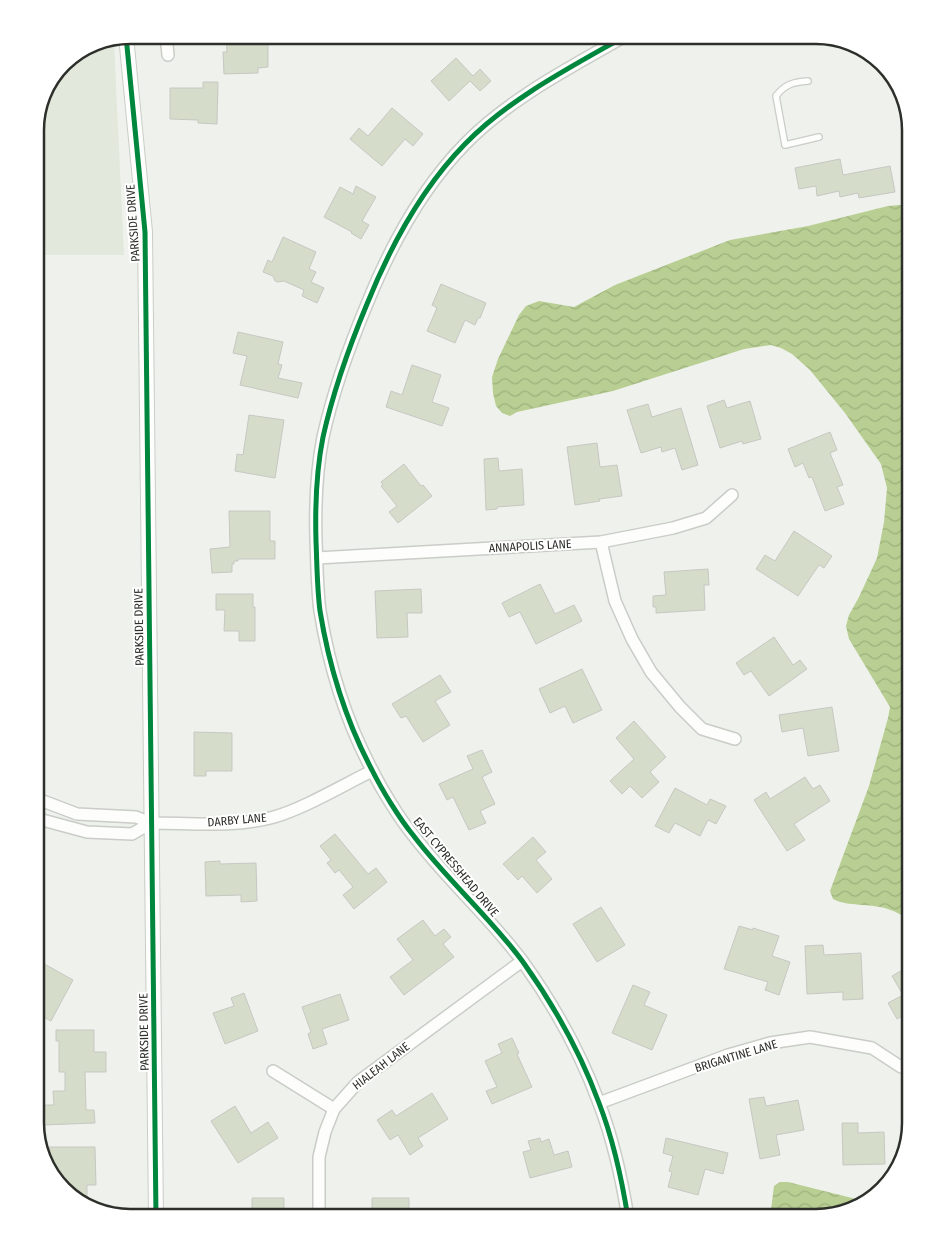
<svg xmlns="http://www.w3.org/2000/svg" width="946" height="1253" viewBox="0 0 946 1253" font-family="'Fira Sans Condensed',sans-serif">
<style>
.built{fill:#e2e8db}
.water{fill:url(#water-waves)}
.building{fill:#d5dcc9;stroke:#c6c8c3}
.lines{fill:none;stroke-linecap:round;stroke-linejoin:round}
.service-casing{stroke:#cacdc7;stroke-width:8}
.minor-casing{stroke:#cacdc7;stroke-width:14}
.tertiary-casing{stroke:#cacdc7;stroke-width:16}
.service{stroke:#fdfdfc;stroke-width:5.5}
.minor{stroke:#fdfdfc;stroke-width:11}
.tertiary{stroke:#fdfdfc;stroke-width:14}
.cycleway-casing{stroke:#fff;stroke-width:8}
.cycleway{stroke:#00873e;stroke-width:5}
.labels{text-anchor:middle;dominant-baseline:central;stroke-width:4;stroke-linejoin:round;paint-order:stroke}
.street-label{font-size:12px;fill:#2d2f2a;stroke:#fff}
.rim{fill:none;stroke:#2d2f2a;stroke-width:2.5}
</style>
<defs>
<pattern id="water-waves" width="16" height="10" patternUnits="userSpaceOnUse" patternTransform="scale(1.25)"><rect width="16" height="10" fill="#b8ce92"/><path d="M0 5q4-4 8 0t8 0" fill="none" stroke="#9eb17e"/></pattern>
</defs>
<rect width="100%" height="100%" fill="#eff2ec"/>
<path class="built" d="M114 41 124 255H35V123L45 88 67 59Z"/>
<g class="water">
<path d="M900 205 911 209V921C895 910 883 906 863 905 852 904 843 904 833 899L830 891 869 786 888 718 890 707 849 639 846 626 849 615 859 597 877 558 884 522 887 488 881 464 845 413 810 370 792 354 781 348 771 345 744 349 613 391 517 412 510 416 502 413 496 406 493 393 492 377 498 359 519 315 526 306 539 301 574 307 615 285 730 240 808 226 888 206Z"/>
<path d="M780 1182H788L868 1202 817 1218H770L774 1186Z"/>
</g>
<g class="building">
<path d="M226 35H268V67L258 68V73L224 74 223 52H227Z"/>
<path d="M456 58 473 76 480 69 491 81 480 91 470 81 449 101 431 81Z"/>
<path d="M203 82H218L217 124 198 123V120L170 119V88H203Z"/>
<path d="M392 108 423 134 413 146 405 139 382 166 350 139 359 128 368 136Z"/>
<path d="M840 159 843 175 890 166 895 192 859 198 858 193 840 197 839 191 817 196 816 186 799 189 795 168Z"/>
<path d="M356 186 376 197 362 221 369 225 361 239 351 233 352 232 324 217 340 187 353 194Z"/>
<path d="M283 237 316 252 309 269 316 272 311 282 324 288 317 303 302 296 304 290 284 281 278 282 275 281 273 276 263 272 268 260 272 262Z"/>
<path d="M441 284 486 303 480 318H478L475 325 465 320 455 343 427 331 437 308 432 305Z"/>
<path d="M238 332 283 342 278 364 282 365 278 378 302 383 298 398 240 385 247 356 233 353Z"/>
<path d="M412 365 441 375 432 402 449 408 442 426 386 407 391 391 402 395Z"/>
<path d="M724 400 727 408 750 401 761 439 743 444 742 441 720 448 707 406Z"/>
<path d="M648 404 652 417 681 408 698 465 682 470 675 448 662 452 661 447 641 453 627 410Z"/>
<path d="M249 415 284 420 275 478 235 471 237 454 243 455Z"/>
<path d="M830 432 837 450 830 453 843 485 837 487 844 504 825 511 812 477 809 478 803 463 795 467 788 449Z"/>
<path d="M597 443 600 467 617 465 622 496 599 499 600 501 575 505 567 447Z"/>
<path d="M498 458 499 471 522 469 524 505 497 507V509L486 510 484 459Z"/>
<path d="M404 464 421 486 423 485 432 496 398 523 389 512 397 506 381 486 383 485 381 482Z"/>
<path d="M229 511H270V541H275V559H238V561H234V564H232V572L212 573 210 549 230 547Z"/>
<path d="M794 531 832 556 824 568 819 565 798 596 756 569 765 555 775 561Z"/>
<path d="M708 569 709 585H704L705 610 656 613V607H653V596L666 595 664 572Z"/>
<path d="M540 584 555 614 574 605 582 621 536 644 520 612 509 617 502 603Z"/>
<path d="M421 589 422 613H407L408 637 377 638 375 591Z"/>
<path d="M216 594H253V607H255V641H239V631H224L225 610H216Z"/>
<path d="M774 637 793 665 800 660 807 669 769 696 751 671 744 675 736 663Z"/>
<path d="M582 669 602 710 573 723 565 706 550 713 539 689Z"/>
<path d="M440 675 451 692 435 701 450 725 423 742 406 716 401 718 392 704Z"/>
<path d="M832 707 839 751 808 756 803 728 782 732 779 715Z"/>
<path d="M634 721 666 757 650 772 659 782 642 798 630 786 622 794 610 781 634 759 616 738Z"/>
<path d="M194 732 232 733V771H206V776H194Z"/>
<path d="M482 750 492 772 482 777 495 804 480 811 486 823 469 830 453 797 447 800 439 784 473 769 467 756Z"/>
<path d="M805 777 813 789 820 785 830 801 794 824 805 840 787 851 754 800 766 792 770 799Z"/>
<path d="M675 788 707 805 710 799 726 806 716 824 708 820 700 836 675 823 669 833 655 826Z"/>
<path d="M335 834 368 874 376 868 387 882 354 909 343 895 353 887 339 870 335 873 327 863 331 860 320 846Z"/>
<path d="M533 837 546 852 536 860 552 879 537 893 522 876 518 880 503 864Z"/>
<path d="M220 861V864L256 863 257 901 241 902V895L206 896 205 862Z"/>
<path d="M601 907 625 945 597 962 573 924Z"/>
<path d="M423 920 435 936 444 929 451 937 443 944 454 957 404 995 390 977 413 960 397 939Z"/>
<path d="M739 926 753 930V928L779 936 772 956 790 962 779 995 765 990 768 982 724 969Z"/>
<path d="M823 945 824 955 861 953 863 999 843 1000V992L807 994 805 946Z"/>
<path d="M39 961 73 980 51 1021 35 1013V968Z"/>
<path d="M911 965V1011L897 1019 888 1003 903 995 892 976Z"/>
<path d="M633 985 650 992 644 1005 667 1015 652 1050 612 1033Z"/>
<path d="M244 993 258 1031 225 1044 213 1013 234 1006 231 998Z"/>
<path d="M340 994 349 1020 322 1029 327 1044 313 1049 308 1034 311 1032 302 1007Z"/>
<path d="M56 1030H94V1052H106V1072H85L86 1110H94L95 1123 44 1125 43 1105H54L53 1091H65V1072H59V1041H56Z"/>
<path d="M512 1038 519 1053 517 1054 532 1087 492 1104 486 1091 497 1087 485 1061 502 1053 498 1044Z"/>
<path d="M432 1093 448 1119 418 1138 423 1146 410 1155 398 1135 390 1140 377 1120 392 1110 396 1116Z"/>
<path d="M764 1097 766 1106 798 1100 804 1130 776 1135 780 1155 760 1159 749 1099Z"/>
<path d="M235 1106 251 1133 268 1122 278 1138 238 1163 211 1121Z"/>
<path d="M842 1123H858V1133L884 1132 885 1164 843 1165Z"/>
<path d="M540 1138 541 1142 549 1139 554 1155 568 1151 572 1167 530 1178 523 1152 531 1150 528 1141Z"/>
<path d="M666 1138 728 1153 723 1174 705 1169 698 1195 668 1187 672 1172 669 1171 673 1156 663 1153Z"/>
<path d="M49 1147H95L96 1185H87V1207L83 1205 51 1176 49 1169Z"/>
<path d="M252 1198H284V1213H280V1218H252Z"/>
<path d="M372 1198H409V1218H377V1215H372Z"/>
</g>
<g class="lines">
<defs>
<path id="service" d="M808 81C794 82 785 84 776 96L785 145 819 137"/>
<g id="minor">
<path d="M166 35 168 55"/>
<path d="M627 35C571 67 510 98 465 144 421 189 390 247 367 304 349 347 333 392 323 437 316 472 315 506 316 541 317 564 317 588 320 611 329 666 346 721 372 770 382 790 399 818 413 835 447 880 490 917 523 962 553 1004 581 1054 599 1103 613 1139 622 1180 628 1218"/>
<path d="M601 542 615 601 632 639 651 672 680 707 702 729 735 739"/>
<path d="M317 558 601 542 673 528 706 518 732 495"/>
<path d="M35 798 77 814 136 817 151 823C191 823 235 828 274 817 305 808 343 785 372 771"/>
<path d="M35 818 87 832 132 834 151 823"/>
<path d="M273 1071 334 1109"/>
<path d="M599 1103 728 1055 770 1043 810 1037 872 1048 901 1067"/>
<path d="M319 1218V1157L325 1132 334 1109 358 1082 522 961"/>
</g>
<path id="tertiary" d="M126 36 145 232 156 1218"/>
</defs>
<use href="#service" class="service-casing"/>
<use href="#minor" class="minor-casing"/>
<use href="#tertiary" class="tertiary-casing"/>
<use href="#service" class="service"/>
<use href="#minor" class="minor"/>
<use href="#tertiary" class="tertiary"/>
<defs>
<g id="cycleway">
<path d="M627 35C571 67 510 98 465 144 421 189 390 247 367 304 349 347 333 392 323 437 316 472 315 506 316 541 317 564 317 588 320 611 329 666 346 721 372 770 382 790 399 818 413 835 447 880 490 917 523 962 553 1004 581 1054 599 1103 613 1139 622 1180 628 1218"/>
<path d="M126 36 145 232 156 1218"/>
</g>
</defs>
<use href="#cycleway" class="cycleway-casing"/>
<use href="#cycleway" class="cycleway"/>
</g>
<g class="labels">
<g class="street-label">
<text transform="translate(133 223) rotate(-94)">PARKSIDE DRIVE</text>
<text transform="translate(530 546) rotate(-3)">ANNAPOLIS LANE</text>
<text transform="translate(139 627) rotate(-91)">PARKSIDE DRIVE</text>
<text transform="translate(237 820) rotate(-5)">DARBY LANE</text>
<text transform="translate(456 867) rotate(50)">EAST CYPRESSHEAD DRIVE</text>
<text transform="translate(144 1032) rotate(-91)">PARKSIDE DRIVE</text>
<text transform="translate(736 1056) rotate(-17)">BRIGANTINE LANE</text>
<text transform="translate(381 1066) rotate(-38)">HIALEAH LANE</text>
</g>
</g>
<path d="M0 0H946V1253H0ZM130 44H816A86 86 0 0 1 902 130V1123A86 86 0 0 1 816 1209H130A86 86 0 0 1 44 1123V130A86 86 0 0 1 130 44Z" fill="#fff" fill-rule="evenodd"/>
<path class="rim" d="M130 44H816A86 86 0 0 1 902 130V1123A86 86 0 0 1 816 1209H130A86 86 0 0 1 44 1123V130A86 86 0 0 1 130 44Z"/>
</svg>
